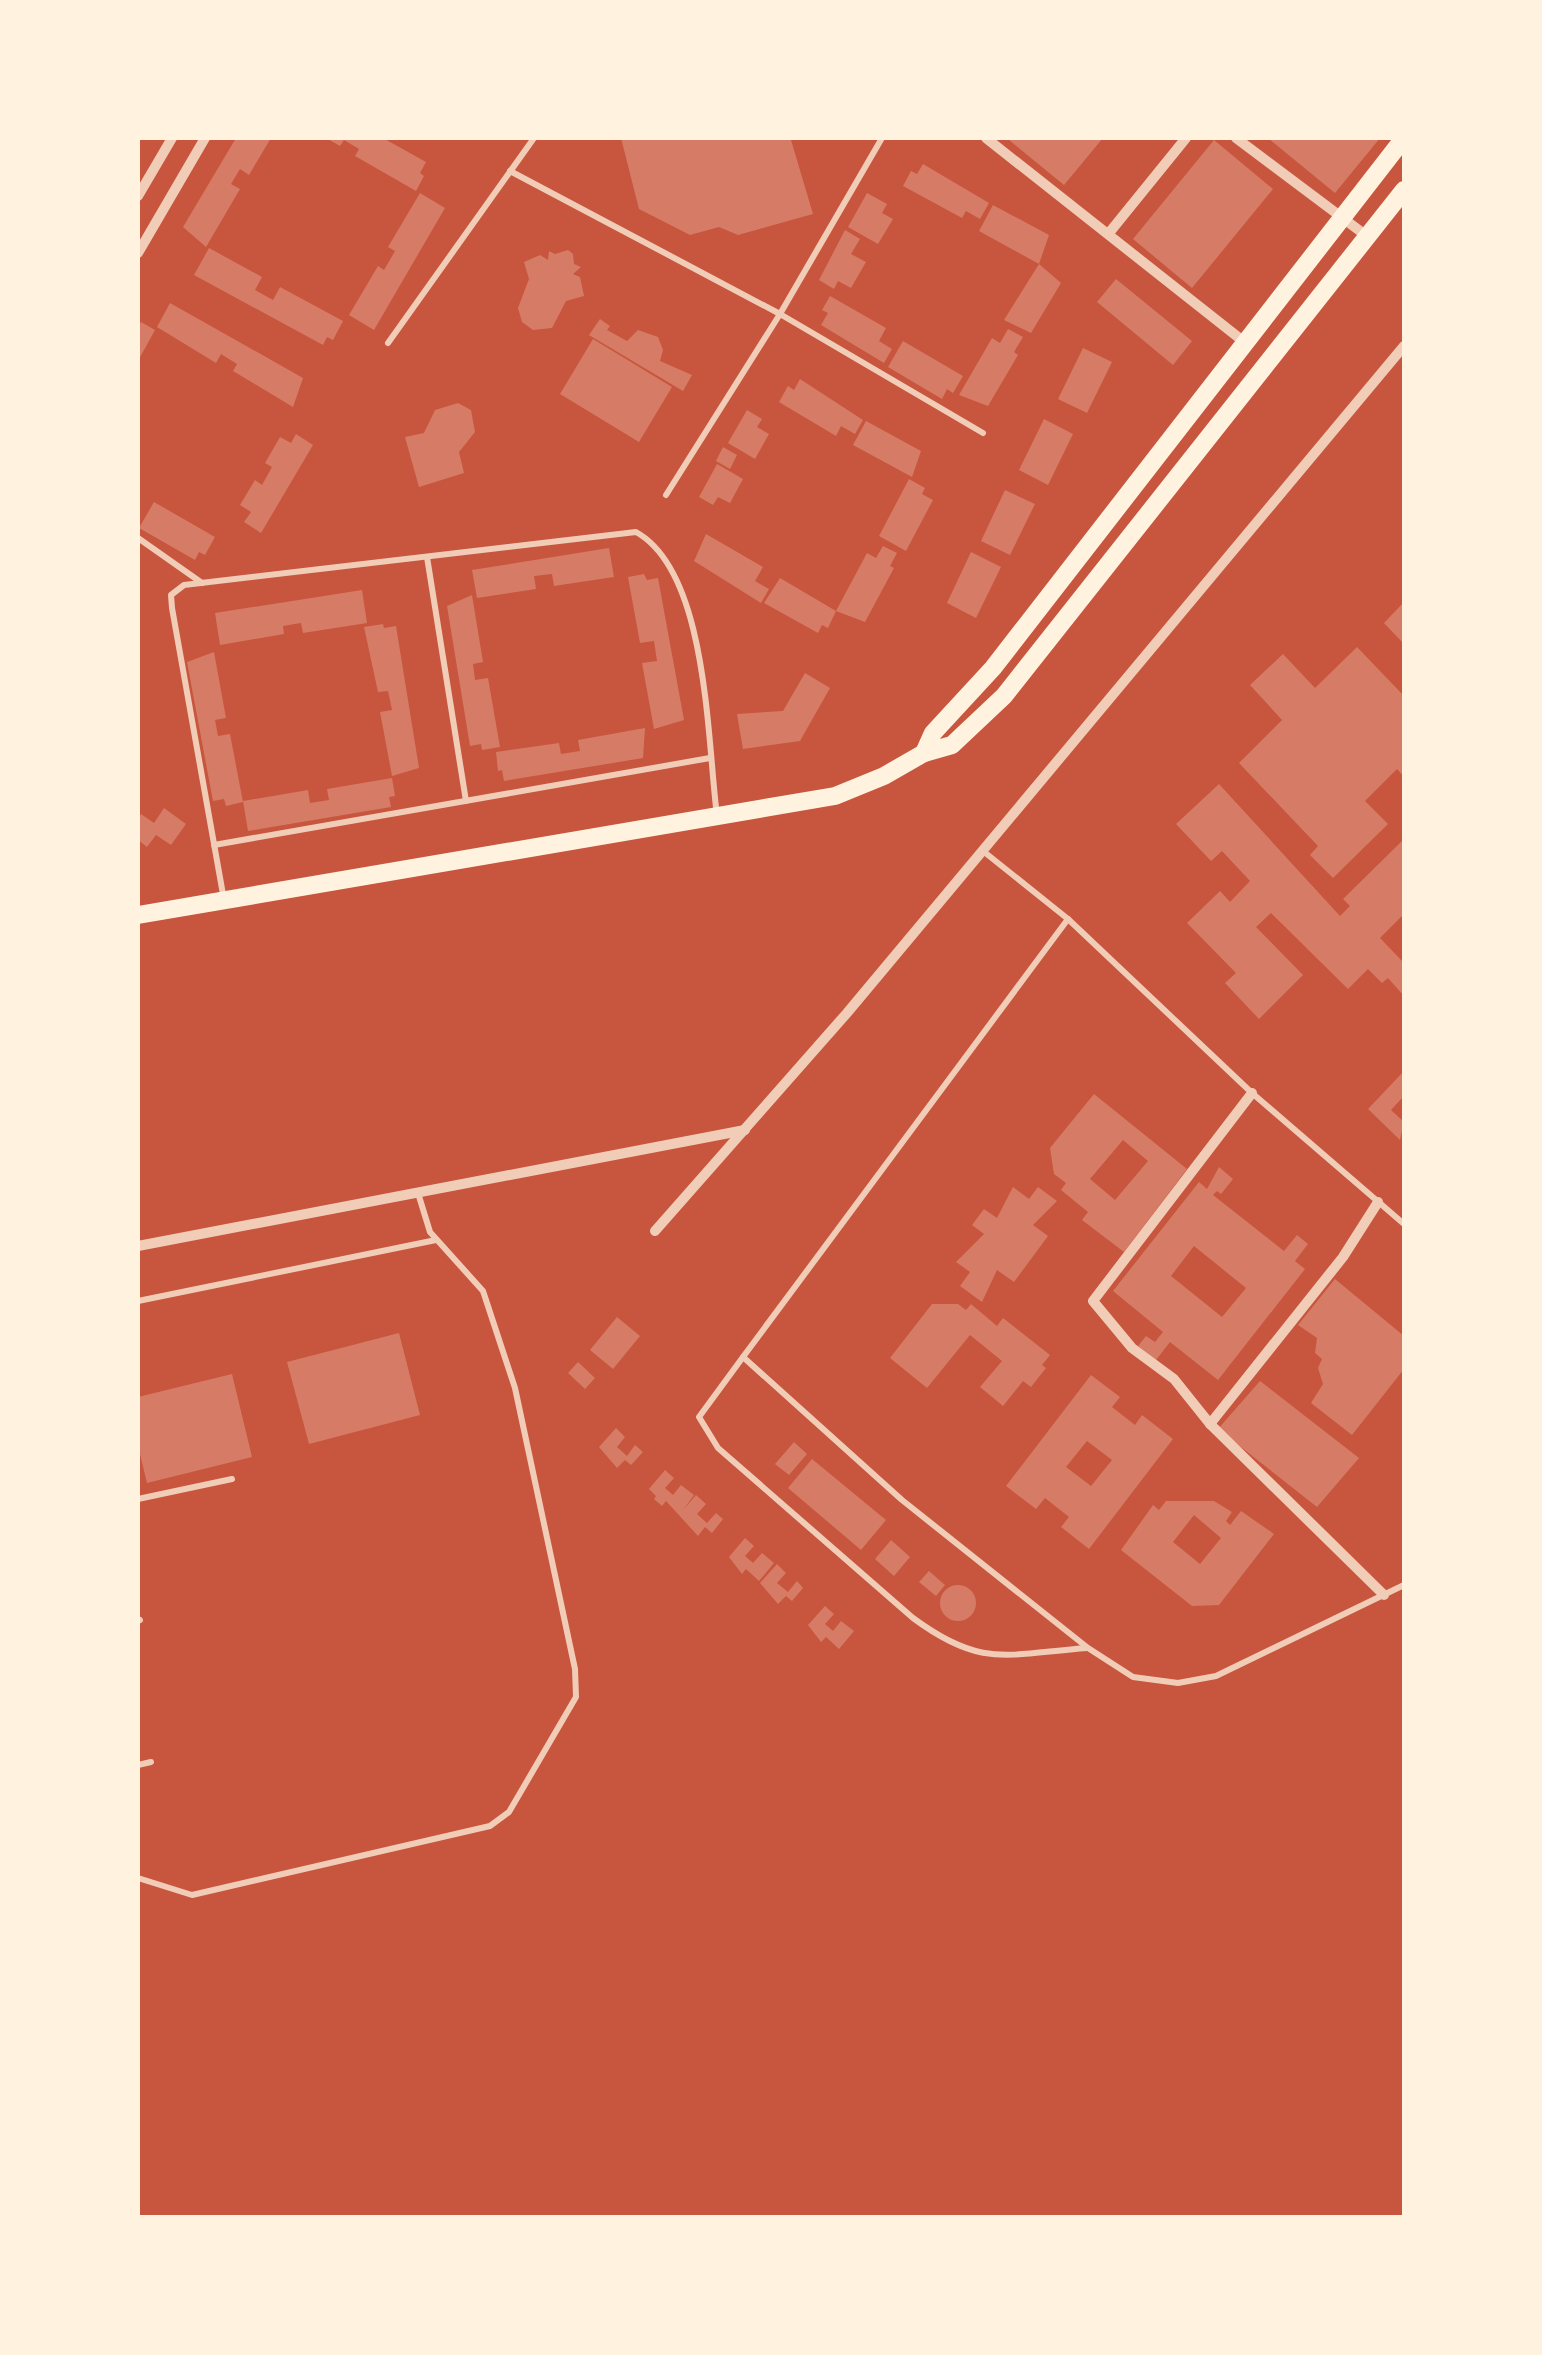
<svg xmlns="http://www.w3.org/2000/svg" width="1542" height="2355" viewBox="0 0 1542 2355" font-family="'Work Sans',sans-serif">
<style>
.building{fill:#d67c66;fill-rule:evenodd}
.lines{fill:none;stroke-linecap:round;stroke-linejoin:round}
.service{stroke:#f1ccb7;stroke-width:6}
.minor{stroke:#f1ccb7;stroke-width:10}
.secondary{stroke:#fff3e0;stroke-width:18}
</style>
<rect width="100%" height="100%" fill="#c8553d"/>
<g class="building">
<path d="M236 138H271L249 175 240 169 231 184 240 189 206 247 183 227Z"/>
<path d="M326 138H383L426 162 420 173 424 176 416 191 355 156 359 149 344 140 340 146Z"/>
<path d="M621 138 791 140 813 214 738 235 719 227 690 235 639 209Z"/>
<path d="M1012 138H1103L1064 185 1009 140Z"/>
<path d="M1268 138H1380L1335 193Z"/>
<path d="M1214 140 1273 189 1192 288 1133 239Z"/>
<path d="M923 164 989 203 980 219 966 211 962 218 903 186 911 171 917 174Z"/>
<path d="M420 193 445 208 374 330 349 315 378 266 384 270 395 251 388 247Z"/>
<path d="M867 193 887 204 882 213 893 219 878 244 848 227Z"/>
<path d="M993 205 1049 235 1039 264 1061 283 1031 333 1004 320 1039 264 979 231Z"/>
<path d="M845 230 860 239 851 254 866 262 851 288 838 281 834 289 819 280Z"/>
<path d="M209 248 262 277 255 290 273 300 280 287 343 321 333 340 327 337 323 345 194 275Z"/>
<path d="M568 250 573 254 574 264 581 267 573 274 580 277 584 296 566 301 552 328 533 330 522 322 518 308 529 279 524 262 540 255 548 260 549 251 555 254Z"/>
<path d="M1116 279 1192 341 1173 365 1097 302Z"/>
<path d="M830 296 886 328 879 341 892 349 884 363 821 325 828 313 822 310Z"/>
<path d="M170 303 303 378 293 407 233 371 237 364 221 354 216 363 157 327Z"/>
<path d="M600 319 610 326 607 330 627 341 638 330 658 337 663 350 660 361 692 375 683 391 589 335Z"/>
<path d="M141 322 155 330 138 361V327Z"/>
<path d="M1008 329 1023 337 1014 352 1018 355 988 406 959 395 992 338 1000 343Z"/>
<path d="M593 339 672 387 639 442 560 394Z"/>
<path d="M903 341 963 376 953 393 947 389 942 399 888 367Z"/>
<path d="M1083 348 1112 362 1087 413 1058 399Z"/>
<path d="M800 379 863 420 855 434 841 426 836 436 779 402 788 386 794 390Z"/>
<path d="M458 403 471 410 475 432 459 452 464 473 419 487 405 437 424 433 435 410Z"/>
<path d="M747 410 762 419 757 427 769 434 755 459 728 443Z"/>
<path d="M1044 419 1073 434 1048 485 1019 470Z"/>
<path d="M866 421 921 451 912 477 853 445Z"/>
<path d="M296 434 313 445 261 533 244 522 251 512 240 505 255 480 262 485 272 467 265 463 280 437 291 443Z"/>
<path d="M723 447 737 455 730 469 716 461Z"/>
<path d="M717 464 743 479 730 503 718 497 713 505 699 497Z"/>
<path d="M909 479 925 488 922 494 933 500 906 551 879 536Z"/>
<path d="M1005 490 1035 504 1010 555 981 541Z"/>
<path d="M154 502 215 537 205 555 199 552 195 560 139 528Z"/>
<path d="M706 534 763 567 755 581 769 589 761 603 694 561Z"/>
<path d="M883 546 897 553 890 566 894 568 865 622 836 611 867 553 876 558Z"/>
<path d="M609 548 614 577 554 586 552 574 534 576 536 589 477 598 472 570Z"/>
<path d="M971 552 1001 567 976 618 947 603Z"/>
<path d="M644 574 647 580 658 578 684 720 654 729 642 663 657 661 654 641 640 643 628 577Z"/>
<path d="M780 578 836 611 828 628 822 625 818 633 764 603Z"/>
<path d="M362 590 367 623 303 633 301 623 283 626 284 634 220 645 215 613Z"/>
<path d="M472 595 483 662 473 664 475 680 488 678 500 747 482 750 481 744 470 746 447 606Z"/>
<path d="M1404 602V644L1384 623Z"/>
<path d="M383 624 384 628 396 626 419 768 392 776 380 712 392 710 388 691 378 692 364 627Z"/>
<path d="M1357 647 1404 696V777L1397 769 1365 801 1388 824 1333 878 1310 855 1318 846 1239 763 1282 720 1250 685 1283 654 1315 688Z"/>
<path d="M214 652 226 718 215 720 218 736 230 734 243 802 226 806 224 799 213 801 187 662Z"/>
<path d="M805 673 830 688 800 741 743 749 737 714 783 711Z"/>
<path d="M645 728 643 758 504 781 502 770 498 771 496 752 559 743 561 754 580 751 578 740Z"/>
<path d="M392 778 395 796 389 797 391 807 248 831 243 801 308 790 310 803 329 800 327 789Z"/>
<path d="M1219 784 1340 916 1350 906 1343 899 1404 839V914L1380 938 1404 963V996L1388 978 1382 983 1368 969 1348 989 1271 913 1256 927 1303 975 1259 1019 1225 983 1236 973 1187 923 1220 891 1230 902 1250 881 1222 851 1211 861 1176 824Z"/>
<path d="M164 808 186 824 171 845 156 835 147 847 138 840V820L141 814 154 823Z"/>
<path d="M1404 1071V1096L1391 1110 1404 1122 1400 1140 1368 1109Z"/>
<path d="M1094 1094 1187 1169 1124 1252 1082 1220 1088 1212 1061 1190 1066 1183 1054 1174 1050 1148ZM1123 1140 1148 1161 1115 1200 1090 1179Z"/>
<path d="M1219 1167 1233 1179 1221 1194 1217 1191 1213 1195 1284 1251 1297 1235 1308 1244 1295 1261 1305 1269 1218 1380 1170 1342 1156 1360 1138 1346 1146 1336 1155 1342 1163 1332 1113 1291 1199 1182 1207 1189ZM1194 1246 1246 1288 1222 1317 1171 1276Z"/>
<path d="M1013 1187 1029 1199 1038 1187 1057 1201 1033 1225 1048 1236 1014 1282 997 1270 982 1302 960 1286 970 1272 956 1262 984 1234 972 1225 984 1209 997 1218Z"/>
<path d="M1335 1279 1404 1336V1369L1352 1435 1311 1403 1323 1384 1318 1368 1322 1359 1315 1353 1317 1338 1298 1325Z"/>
<path d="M932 1304H958L966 1310 971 1304 997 1326 1003 1318 1050 1355 1042 1365 1046 1368 1031 1387 1023 1381 1003 1406 980 1387 1002 1361 970 1335 927 1388 890 1358Z"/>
<path d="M617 1317 640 1336 613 1369 590 1350Z"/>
<path d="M399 1333 420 1415 309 1444 287 1362Z"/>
<path d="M578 1362 595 1378 585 1389 568 1373Z"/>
<path d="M232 1374 252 1457 147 1483 138 1446V1397Z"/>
<path d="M1091 1375 1120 1397 1112 1407 1135 1425 1142 1415 1173 1439 1089 1549 1061 1527 1069 1517 1045 1498 1036 1509 1006 1486ZM1087 1441 1112 1460 1091 1486 1066 1467Z"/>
<path d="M1260 1381 1359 1458 1317 1507 1218 1429Z"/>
<path d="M616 1428 625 1437 617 1447 627 1456 635 1445 643 1452 631 1465 625 1460 617 1468 599 1447Z"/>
<path d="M794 1442 807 1454 789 1475 775 1464Z"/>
<path d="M812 1459 886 1520 861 1550 788 1488Z"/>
<path d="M665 1470 674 1478 665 1488 673 1495 681 1485 694 1495 683 1510 696 1495 706 1504 697 1514 707 1523 716 1513 723 1519 712 1533 705 1527 698 1536 666 1501 662 1506 654 1499 656 1496 649 1489Z"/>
<path d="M1166 1501H1214L1232 1512 1226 1521 1230 1525 1241 1511 1274 1534 1219 1605 1192 1606 1121 1550 1153 1505 1159 1510ZM1194 1515 1221 1538 1200 1564 1173 1542Z"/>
<path d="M745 1538 754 1546 745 1556 753 1563 762 1553 774 1563 759 1581 746 1569 742 1574 729 1557Z"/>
<path d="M891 1540 910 1557 894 1576 875 1559Z"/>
<path d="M777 1564 786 1573 777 1583 788 1592 797 1581 803 1588 792 1601 786 1596 778 1604 760 1583Z"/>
<path d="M929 1571 945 1585 936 1596 919 1582Z"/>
<circle cx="958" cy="1603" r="18"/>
<path d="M825 1606 834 1614 825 1624 833 1631 841 1621 854 1631 839 1649 826 1637 821 1642 808 1625Z"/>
</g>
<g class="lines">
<g class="service">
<path d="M510 171 780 314 983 433"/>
<path d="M388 343 534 138"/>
<path d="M666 495 780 314 882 138"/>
<path d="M138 538 202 583"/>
<path d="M427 557 466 801"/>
<path d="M214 845 710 758"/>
<path d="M983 851 1068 919 1252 1093 1404 1224"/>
<path d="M224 900 172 608 171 595 184 585 636 532C708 572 707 739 717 816"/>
<path d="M1068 919 743 1357 902 1500 1088 1648 1133 1677 1178 1683 1216 1676 1404 1585"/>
<path d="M138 1301 436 1240"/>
<path d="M743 1357 699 1417 718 1448 913 1618C982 1669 1007 1654 1087 1648"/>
<path d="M138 1499 232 1479"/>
<path d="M138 1621 140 1620"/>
<path d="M138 1765 151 1762"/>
<path d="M138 1878 192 1895 490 1826 509 1812 576 1697 575 1669 515 1388 483 1291 430 1232 418 1193"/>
</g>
<g class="minor">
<path d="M986 138 1243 341"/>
<path d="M1236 138 1368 237"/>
<path d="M138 196 172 138"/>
<path d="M1109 233 1186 138"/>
<path d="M138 253 205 138"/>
<path d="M1252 1093 1093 1301 1132 1348 1174 1379 1210 1424 1384 1595"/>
<path d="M655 1231 847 1013 1404 346"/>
<path d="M138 1246 745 1130"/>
<path d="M1210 1424 1343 1257 1378 1202"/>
</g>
<g class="secondary">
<path d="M924 753 933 733 993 668 1404 138"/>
<path d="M138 915 835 796 884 776 924 753 952 745 1004 696 1404 190"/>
</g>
</g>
<rect width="1542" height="2355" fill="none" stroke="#fff3e0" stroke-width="280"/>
</svg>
